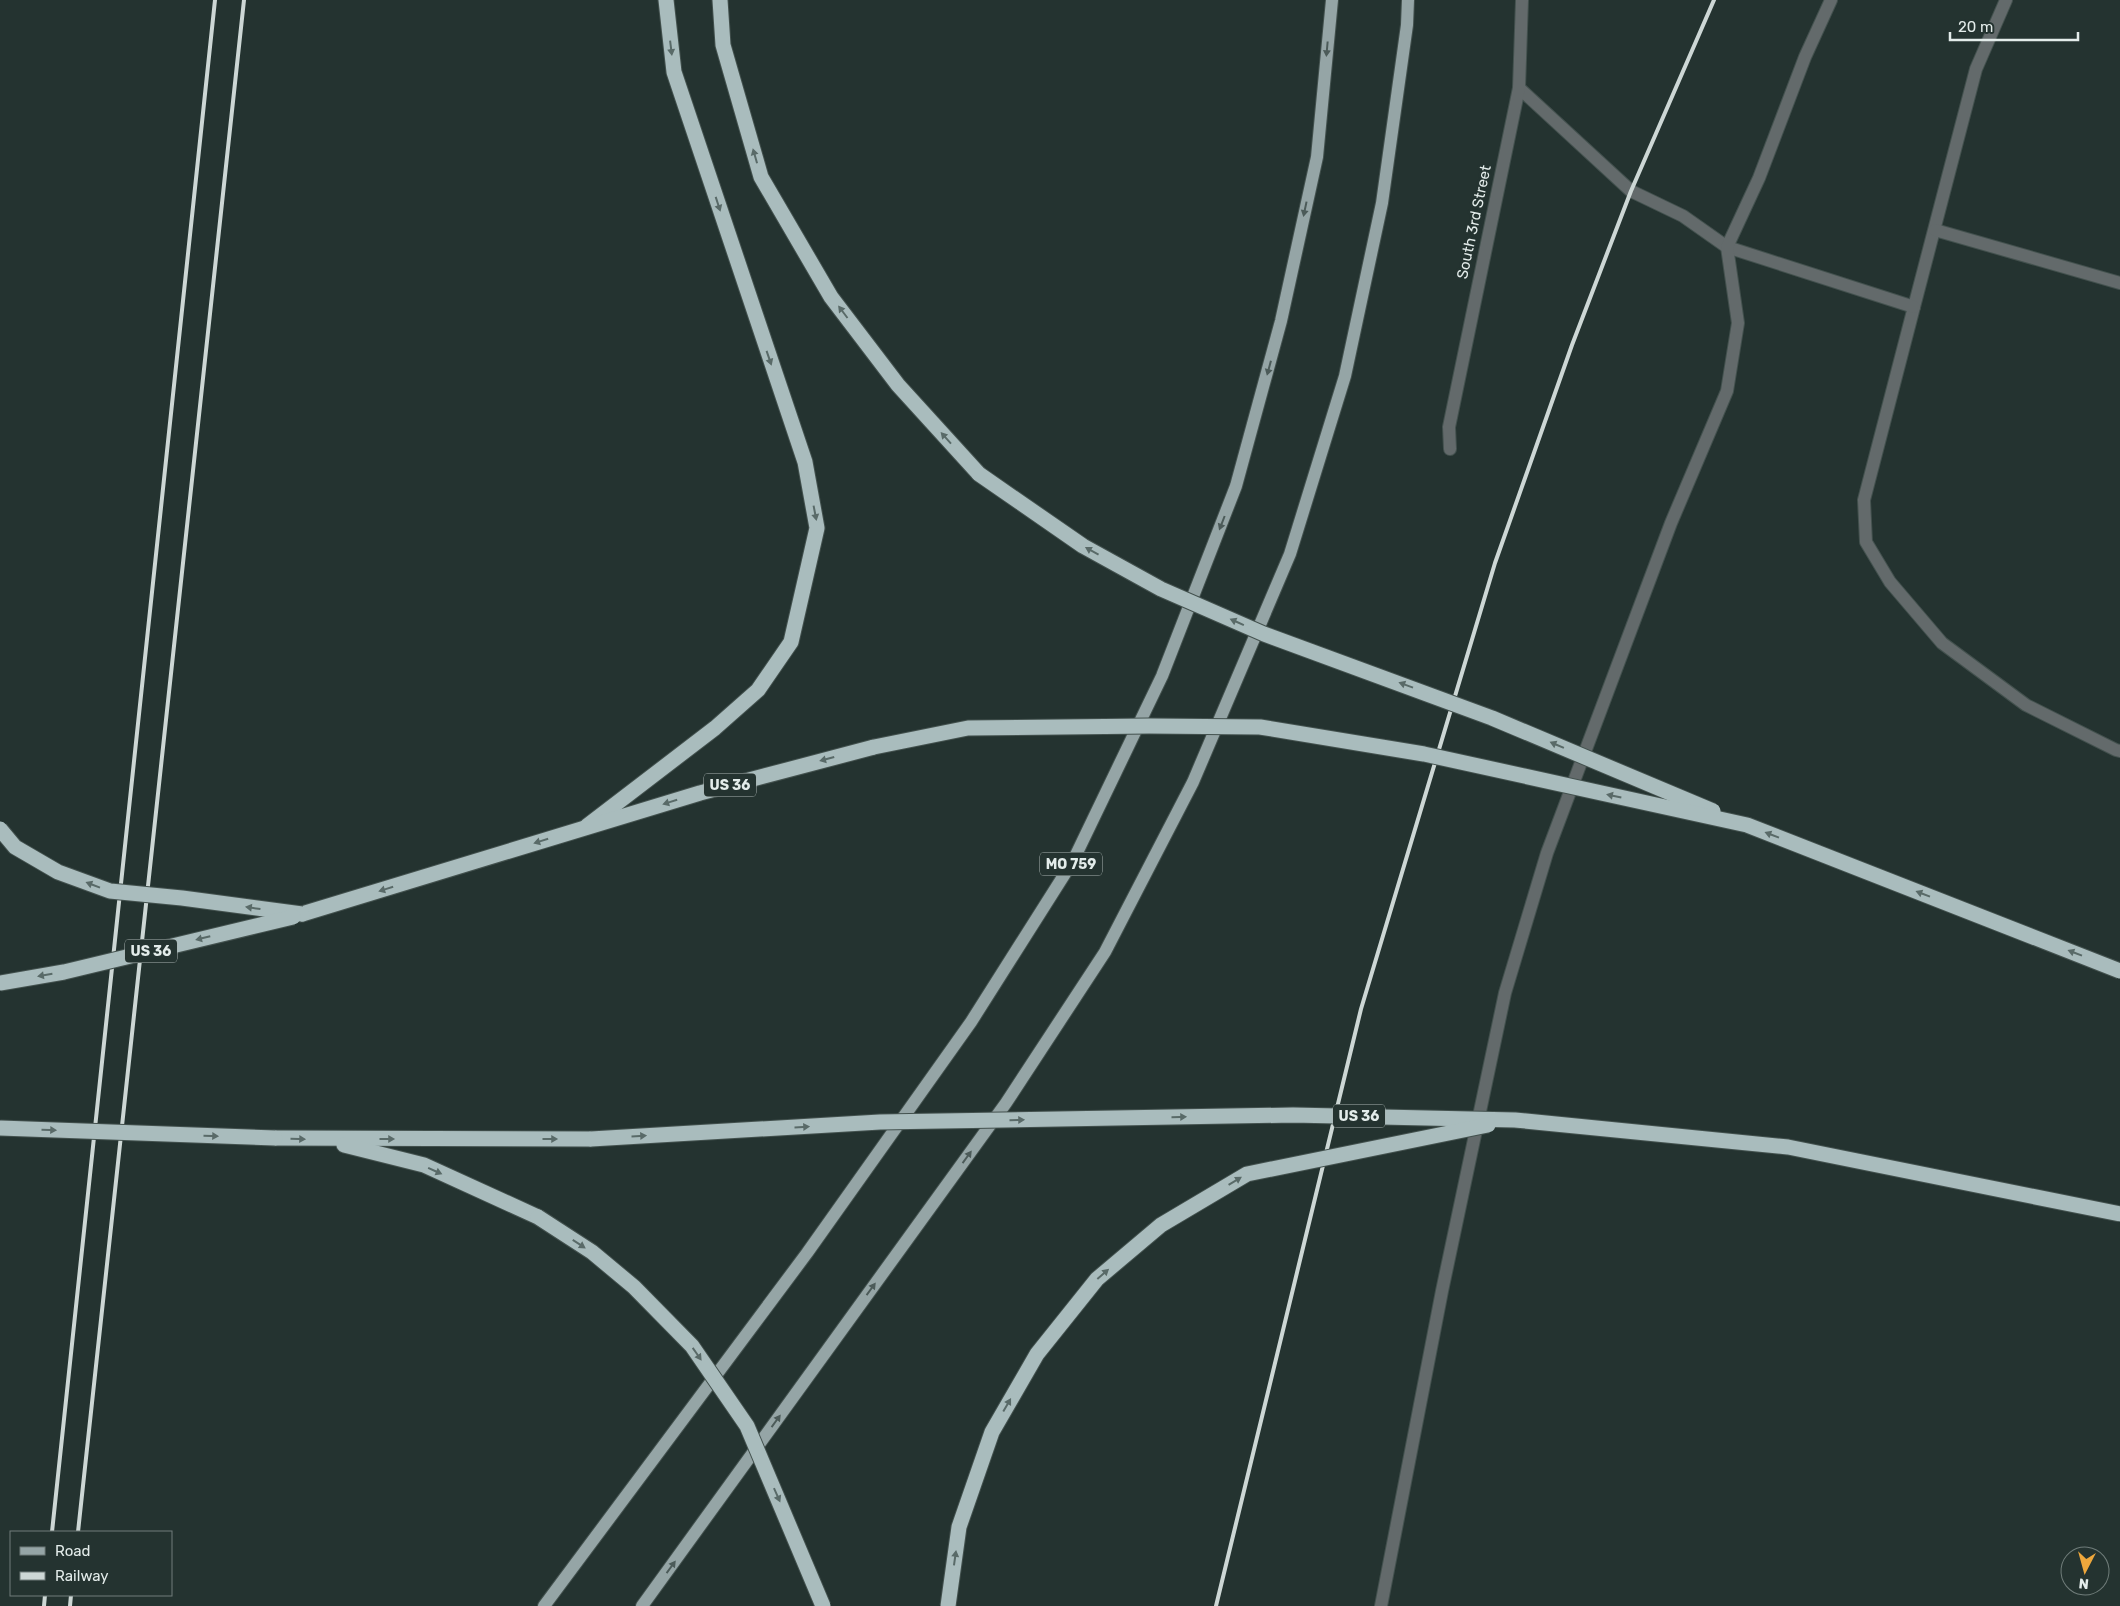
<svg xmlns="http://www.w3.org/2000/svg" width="2120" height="1606" viewBox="0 0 2120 1606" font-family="Rubik,sans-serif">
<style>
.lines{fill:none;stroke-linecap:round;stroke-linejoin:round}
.minor-casing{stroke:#43514e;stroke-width:14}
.major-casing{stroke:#43514e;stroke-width:14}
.highway-casing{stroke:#43514e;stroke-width:17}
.minor{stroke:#636a6b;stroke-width:12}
.major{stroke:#95a5a6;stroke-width:12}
.highway{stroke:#a9bcbd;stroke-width:15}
.rail{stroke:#cdd7d5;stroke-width:4}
.highway-bridge-casing{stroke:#43514e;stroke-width:17;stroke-linecap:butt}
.highway-bridge{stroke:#a9bcbd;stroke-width:15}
.oneway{fill:#596a68}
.oneway2{fill:#4c5b59}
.labels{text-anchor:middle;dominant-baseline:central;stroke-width:5;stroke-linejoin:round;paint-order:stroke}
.shield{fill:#243330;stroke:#aab4b2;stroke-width:1}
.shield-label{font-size:14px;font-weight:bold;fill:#e3ecea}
.street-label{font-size:15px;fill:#e3ecea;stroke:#243330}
</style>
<rect width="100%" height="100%" fill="#243330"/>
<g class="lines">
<defs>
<g id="minor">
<path d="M2006 0 1976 69 1914 307 1864 500 1866 542 1890 582 1942 643 2026 705 2116 750 2120 751"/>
<path d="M1519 88 1631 191 1683 216 1727 247 1914 307"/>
<path d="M1935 230 2120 283"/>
<path d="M1450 449 1449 427 1519 88 1522 0"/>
<path d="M1381 1606 1442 1291 1505 993 1547 853 1671 523 1727 391 1738 323 1727 247 1759 178 1805 57 1831 0"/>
</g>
<g id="major">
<path d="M544 1606 807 1253 971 1022 1073 861 1162 676 1236 486 1281 321 1317 157 1332 0"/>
<path d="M642 1606 1006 1103 1105 952 1193 782 1290 554 1345 376 1382 203 1407 25 1408 0"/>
</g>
<g id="highway">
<path d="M720 0 723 45 761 177 831 297 898 385 979 474"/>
<path d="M587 826 715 728 758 690 791 642 817 528 805 462 674 72 666 0"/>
<path d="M302 914 700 793 874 747"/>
<path d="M275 1138 591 1139"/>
<path d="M344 1145 424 1165 538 1217"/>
</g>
</defs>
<use href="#minor" class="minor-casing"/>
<use href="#major" class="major-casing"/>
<use href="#highway" class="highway-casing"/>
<use href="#minor" class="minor"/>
<use href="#major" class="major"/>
<use href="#highway" class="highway"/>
<g class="rail">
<path d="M52 1532 215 0"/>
<path d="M78 1532 244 0"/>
<path d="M44 1606 45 1595"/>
<path d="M70 1606 71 1595"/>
<path d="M1216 1606 1361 1009 1495 563 1572 345 1631 191 1714 0"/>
</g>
<defs>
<g id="highway-bridge">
<path d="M979 474 1083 546 1161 589 1264 634 1492 718 1713 811"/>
<path d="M874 747 968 728 1149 726 1260 727 1424 754 1747 825 2120 971"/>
<path d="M0 829 15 847 58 872 110 891 182 898 302 914"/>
<path d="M0 983 64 972 293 917"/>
<path d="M0 1128 275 1138"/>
<path d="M591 1139 880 1122 1293 1115 1515 1120 1788 1147 2120 1214"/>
<path d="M538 1217 592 1252 634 1287 692 1346 747 1426 823 1606"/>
<path d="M948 1606 959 1527 992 1432 1037 1354 1097 1279 1161 1225 1247 1174 1488 1125"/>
</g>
</defs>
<use href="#highway-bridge" class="highway-bridge-casing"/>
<use href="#highway-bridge" class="highway-bridge"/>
</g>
<defs><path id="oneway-solid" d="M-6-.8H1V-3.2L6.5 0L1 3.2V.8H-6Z" transform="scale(1.25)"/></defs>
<g class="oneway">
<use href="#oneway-solid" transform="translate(671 48) rotate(83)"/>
<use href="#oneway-solid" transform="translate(755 156) rotate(-106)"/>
<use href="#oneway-solid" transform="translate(718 204) rotate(72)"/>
<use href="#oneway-solid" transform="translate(843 312) rotate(-127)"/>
<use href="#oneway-solid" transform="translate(769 358) rotate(71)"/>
<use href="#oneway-solid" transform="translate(946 438) rotate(-132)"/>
<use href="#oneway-solid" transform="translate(815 513) rotate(79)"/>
<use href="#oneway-solid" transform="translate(1092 551) rotate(-151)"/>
<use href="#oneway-solid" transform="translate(1237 622) rotate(-156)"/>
<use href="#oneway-solid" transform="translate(1406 685) rotate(-160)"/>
<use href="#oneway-solid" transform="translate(1557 745) rotate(-157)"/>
<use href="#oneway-solid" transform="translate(827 759) rotate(165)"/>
<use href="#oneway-solid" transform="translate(1614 796) rotate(-168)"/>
<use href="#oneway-solid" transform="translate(670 802) rotate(163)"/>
<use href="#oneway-solid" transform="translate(1772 835) rotate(-159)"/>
<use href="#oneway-solid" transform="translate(541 841) rotate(163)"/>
<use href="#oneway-solid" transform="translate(93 885) rotate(-159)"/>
<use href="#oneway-solid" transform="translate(386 889) rotate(163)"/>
<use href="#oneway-solid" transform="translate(1923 894) rotate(-159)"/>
<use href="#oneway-solid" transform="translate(253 908) rotate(-172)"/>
<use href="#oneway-solid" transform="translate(203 938) rotate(166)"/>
<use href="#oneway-solid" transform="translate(2075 953) rotate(-159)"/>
<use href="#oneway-solid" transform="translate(45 975) rotate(170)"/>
<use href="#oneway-solid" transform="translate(1179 1117) rotate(-1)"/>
<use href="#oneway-solid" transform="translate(1017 1120) rotate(-1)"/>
<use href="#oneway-solid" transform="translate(802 1127) rotate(-3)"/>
<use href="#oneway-solid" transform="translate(49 1130) rotate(2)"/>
<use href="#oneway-solid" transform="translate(211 1136) rotate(2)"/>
<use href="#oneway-solid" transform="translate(639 1136) rotate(-3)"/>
<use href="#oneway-solid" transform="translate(298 1139) rotate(2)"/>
<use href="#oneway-solid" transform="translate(387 1139)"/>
<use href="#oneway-solid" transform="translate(550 1139)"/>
<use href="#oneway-solid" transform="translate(435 1171) rotate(24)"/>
<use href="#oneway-solid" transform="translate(1235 1181) rotate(-31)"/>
<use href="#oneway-solid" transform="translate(579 1244) rotate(33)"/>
<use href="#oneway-solid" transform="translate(1103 1274) rotate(-41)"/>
<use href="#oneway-solid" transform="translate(697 1354) rotate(55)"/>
<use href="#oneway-solid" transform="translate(1007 1405) rotate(-60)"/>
<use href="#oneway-solid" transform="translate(777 1495) rotate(66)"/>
<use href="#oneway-solid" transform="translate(955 1558) rotate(-82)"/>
</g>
<g class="oneway2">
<use href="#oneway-solid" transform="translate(1327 49) rotate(95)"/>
<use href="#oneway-solid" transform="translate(1305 209) rotate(102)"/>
<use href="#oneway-solid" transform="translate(1269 368) rotate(105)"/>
<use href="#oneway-solid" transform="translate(1222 523) rotate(111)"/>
<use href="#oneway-solid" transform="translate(967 1157) rotate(-54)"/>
<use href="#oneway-solid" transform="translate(871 1289) rotate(-54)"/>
<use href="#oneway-solid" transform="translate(776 1421) rotate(-54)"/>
<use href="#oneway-solid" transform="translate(671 1567) rotate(-54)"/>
</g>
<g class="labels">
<g class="shield">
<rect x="704" y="773.5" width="52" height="23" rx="4"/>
<rect x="1040" y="852.5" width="62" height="23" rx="4"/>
<rect x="125" y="939.5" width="52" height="23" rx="4"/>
<rect x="1333" y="1104.5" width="52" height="23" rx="4"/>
</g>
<g class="shield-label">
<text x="730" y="785">US 36</text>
<text x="1071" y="864">MO 759</text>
<text x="151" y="951">US 36</text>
<text x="1359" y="1116">US 36</text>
</g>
<g class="street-label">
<text transform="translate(1474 222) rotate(-78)">South 3rd Street</text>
</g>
</g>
<rect x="10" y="1531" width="162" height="65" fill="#243330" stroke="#707d7a"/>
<rect x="20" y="1547" width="25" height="8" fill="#95a5a6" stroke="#707d7a"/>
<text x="55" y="1556" font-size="15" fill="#e3ecea">Road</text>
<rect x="20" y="1572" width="25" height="8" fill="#cdd7d5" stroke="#707d7a"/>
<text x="55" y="1581" font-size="15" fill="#e3ecea">Railway</text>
<g transform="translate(2085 1571) rotate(186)"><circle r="24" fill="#243330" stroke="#707d7a"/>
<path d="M0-4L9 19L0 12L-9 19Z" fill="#eea73c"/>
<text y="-8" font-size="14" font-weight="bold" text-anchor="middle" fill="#e3ecea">N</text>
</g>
<path d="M1950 32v8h128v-8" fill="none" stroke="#e3ecea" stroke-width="2.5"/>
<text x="1958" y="32" font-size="15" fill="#e3ecea" stroke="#243330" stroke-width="4" paint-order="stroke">20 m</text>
</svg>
